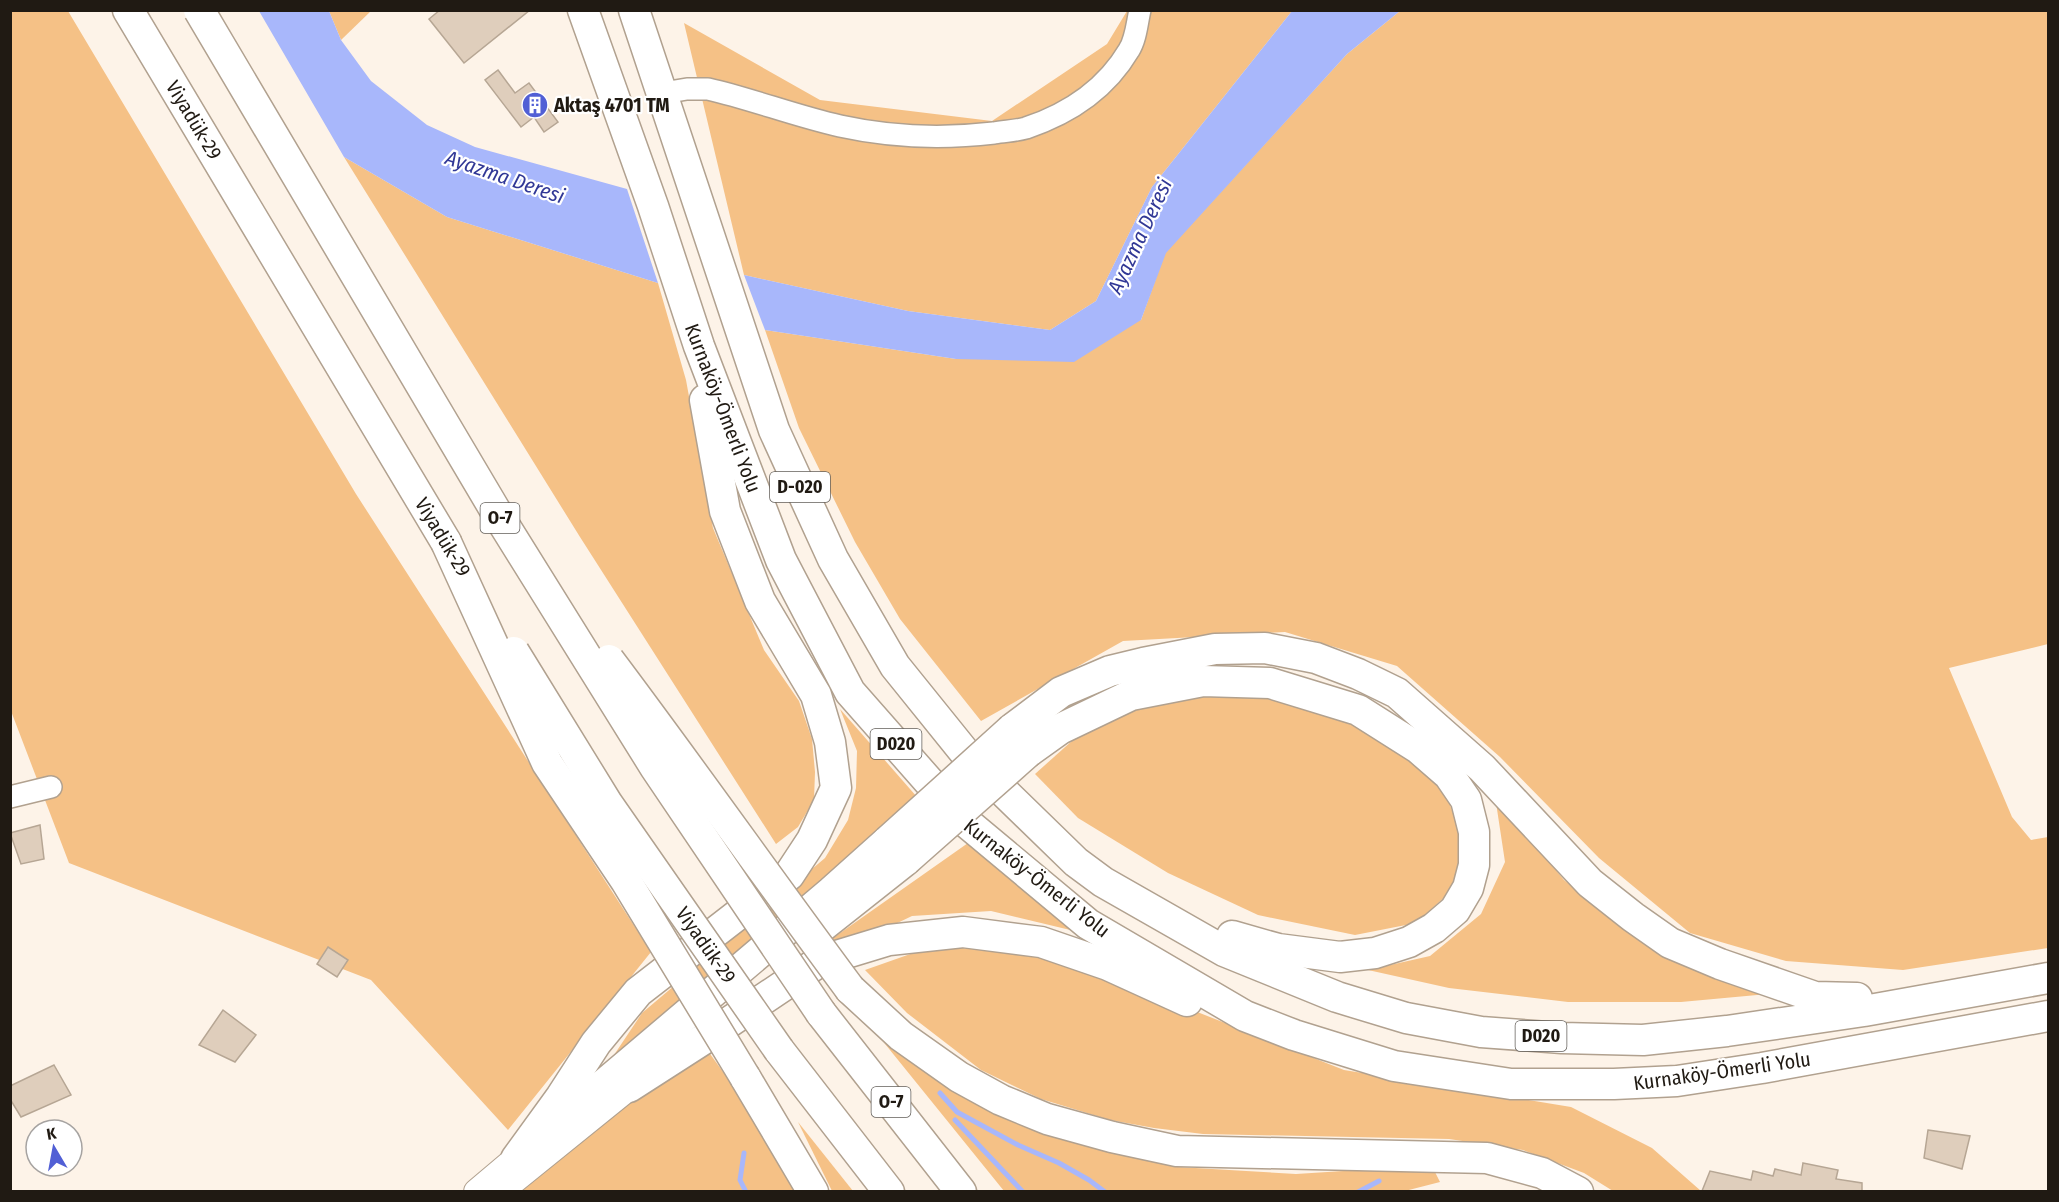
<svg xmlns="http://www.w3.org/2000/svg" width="2059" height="1202" viewBox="0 0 2059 1202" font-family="'Fira Sans Condensed',sans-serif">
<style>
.green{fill:#f5c186}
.water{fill:#a8b7fb}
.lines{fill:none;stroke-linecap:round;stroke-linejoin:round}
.stream{stroke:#a8b7fb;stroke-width:5}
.building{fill:#dfcebc;stroke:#b6a694;stroke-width:1.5}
.minor-casing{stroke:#b1a18f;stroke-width:24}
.major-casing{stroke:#b1a18f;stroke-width:28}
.highway-casing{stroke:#b1a18f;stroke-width:33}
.minor{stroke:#fff;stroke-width:21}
.major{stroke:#fff;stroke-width:26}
.highway{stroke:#fff;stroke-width:30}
.highway-bridge-casing{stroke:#b1a18f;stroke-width:33;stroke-linecap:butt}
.highway-bridge{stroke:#fff;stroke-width:30}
.labels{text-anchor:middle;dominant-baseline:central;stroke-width:4.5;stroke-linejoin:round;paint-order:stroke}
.shield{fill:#fff;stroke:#635f5a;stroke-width:1.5}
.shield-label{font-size:18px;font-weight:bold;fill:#201a13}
.poi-label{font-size:20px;font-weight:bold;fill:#201a13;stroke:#fff;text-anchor:start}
.street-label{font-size:20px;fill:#201a13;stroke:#fff}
.water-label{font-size:21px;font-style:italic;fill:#313896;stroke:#fff}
</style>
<rect width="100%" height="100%" fill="#fdf3e8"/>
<g class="green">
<path d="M10 11H68L356 494 651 952 508 1130 371 980 69 863 11 711Z"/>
<path d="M329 11H371L341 40Z"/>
<path d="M1127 11H1292L1152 187 1096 301 1050 330 908 311 744 275 684 23 820 100 992 121 1107 44Z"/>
<path d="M1400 11H2048V644L1949 668 2012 817 2031 840 2048 837V948L1903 970 1786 961 1690 933 1599 858 1500 757 1397 666 1285 632 1123 641 981 721 900 619 855 542 799 428 765 330 956 359 1141 320 1165 253 1347 54Z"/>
<path d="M344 157 447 217 658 283 686 380 713 528 764 650 799 701 812 739 815 772 814 800 798 827 776 844 580 537Z"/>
<path d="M1217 683 1320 702 1389 737 1445 791 1463 841 1457 886 1416 923 1355 935 1258 915 1168 873 1078 818 1035 774 1083 731 1148 693Z"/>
<path d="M840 709 917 797 602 1073 642 1013 825 858 848 820 856 788 857 751Z"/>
<path d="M1495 796 1564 880 1650 947 1768 994 1681 1002H1568L1449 988 1368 970 1430 956 1481 914 1505 862Z"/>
<path d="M968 843 1087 934 991 911 912 916 762 988Z"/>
<path d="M933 946 1015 952 1086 968 1344 1070 1571 1107 1652 1148 1701 1191H1613L1584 1173 1523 1150 1449 1139 1203 1134 1154 1128 1110 1120 1041 1099 981 1070 907 1013 865 970Z"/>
<path d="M877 1034 927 1071 1016 1122 1059 1139 1178 1167 1296 1174 1406 1167 1433 1168 1440 1182 1401 1192 1004 1191Z"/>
<path d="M708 1051 759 1122 803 1192H517L577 1141 643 1094Z"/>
<path d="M798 1122 853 1191H832Z"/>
</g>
<g class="water">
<path d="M259 11H329L341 40 371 81 427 125 475 147 627 189 658 283 447 217 344 157Z"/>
<path d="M1292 11H1400L1347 54 1166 253 1141 320 1074 362 956 359 765 330 744 275 908 311 1050 330 1096 301 1152 187Z"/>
</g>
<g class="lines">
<g class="stream">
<path d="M940 1093 957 1112 1018 1145 1059 1163 1089 1180 1105 1192"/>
<path d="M955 1120 1023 1192"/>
<path d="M744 1153 740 1180 746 1192"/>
<path d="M1358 1192 1379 1181"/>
</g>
</g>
<g class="building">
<path d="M440 10H530L464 63 429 19Z"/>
<path d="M498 70 515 93 529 83 558 122 544 132 534 117 521 127 485 80Z"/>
<path d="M40 825 44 859 21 864 10 833Z"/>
<path d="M328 947 348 960 337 977 317 964Z"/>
<path d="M223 1010 256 1035 235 1062 199 1045Z"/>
<path d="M54 1065 71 1095 21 1117 10 1099V1086Z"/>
<path d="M1928 1130 1970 1136 1962 1169 1924 1158Z"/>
<path d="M1803 1163 1838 1170 1836 1179 1862 1183V1191H1702L1710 1171 1751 1180 1753 1171 1773 1176 1775 1169 1801 1175Z"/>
</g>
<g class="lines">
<defs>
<g id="minor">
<path d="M663 93 687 89H708C752 99 795 116 840 126 890 137 943 139 994 133 1004 131 1016 131 1026 128 1068 114 1106 89 1129 50 1136 39 1137 23 1140 10"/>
<path d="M10 797 51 787"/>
</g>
<g id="major">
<path d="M477 1192 509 1165"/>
<path d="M499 1192 629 1087"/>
</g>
<g id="highway">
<path d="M128 10 446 542"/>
<path d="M583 10 653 206 699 346 781 560 850 692 961 818 1088 924 1245 1016 1294 1035 1394 1066 1511 1084H1614L1677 1081 1762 1068 2048 1016"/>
<path d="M634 10 774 430 833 559 895 666 970 759 1076 862 1103 882 1224 951 1337 997 1406 1018 1481 1032 1562 1038 1643 1040 1727 1031 1864 1011 2048 978"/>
<path d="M1012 729 1061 692 1110 671 1143 663 1215 649 1265 648 1316 658 1358 674 1397 693 1482 768 1590 883 1633 917 1670 943 1720 964 1815 997 1857 998"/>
<path d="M1028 752 1060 729 1131 695 1203 681 1270 683 1358 710 1418 748 1449 775 1466 800 1474 832V865L1468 888 1455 910 1434 928 1409 942 1375 953 1340 957 1278 949 1232 936"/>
<path d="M815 932 906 860"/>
<path d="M850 989 901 1036 959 1077 1001 1100 1047 1119 1112 1137 1177 1151 1487 1158 1542 1173 1578 1192"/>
<path d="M821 1013 961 1192"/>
<path d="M779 1050 889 1192"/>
<path d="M745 1077 813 1192"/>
<path d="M629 1087 713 1033 820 961 889 940 963 932 1041 942 1108 965 1187 1001"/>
<path d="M550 1130 831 892 888 841"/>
<path d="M516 1159 561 1097 596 1043 638 992 789 875 812 840 836 788 830 742 816 695 760 601 725 511 705 400"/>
</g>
</defs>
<use href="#minor" class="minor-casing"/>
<use href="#major" class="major-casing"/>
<use href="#highway" class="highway-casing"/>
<use href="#minor" class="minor"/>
<use href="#major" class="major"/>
<use href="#highway" class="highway"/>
<defs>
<g id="highway-bridge">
<path d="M199 10 498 515 655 767 821 1013"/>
<path d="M446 542 547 763 626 881 745 1077"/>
<path d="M514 652 607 803 779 1050"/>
<path d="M609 660C691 769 769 880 850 989"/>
<path d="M888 841 1012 729"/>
<path d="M906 860 1028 752"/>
</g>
</defs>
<use href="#highway-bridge" class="highway-bridge-casing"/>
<use href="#highway-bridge" class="highway-bridge"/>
</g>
<defs>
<symbol id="building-disc" viewBox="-11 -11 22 22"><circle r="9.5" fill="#515fd5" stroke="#fff"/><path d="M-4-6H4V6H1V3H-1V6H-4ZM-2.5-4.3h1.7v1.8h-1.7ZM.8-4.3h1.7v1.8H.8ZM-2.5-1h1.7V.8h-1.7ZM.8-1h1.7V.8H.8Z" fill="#fff"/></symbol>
</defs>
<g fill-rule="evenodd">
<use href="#building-disc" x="520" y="90" width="30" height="30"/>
</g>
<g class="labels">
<g class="shield">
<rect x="770" y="472" width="60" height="30" rx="4.5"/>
<rect x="480.5" y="503" width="39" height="30" rx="4.5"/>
<rect x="870.5" y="729" width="51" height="30" rx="4.5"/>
<rect x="1515.5" y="1021" width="51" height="30" rx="4.5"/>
<rect x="871.5" y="1087" width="39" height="30" rx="4.5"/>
</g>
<g class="shield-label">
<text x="800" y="487">D-020</text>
<text x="500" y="518">O-7</text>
<text x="896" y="744">D020</text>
<text x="1541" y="1036">D020</text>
<text x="891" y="1102">O-7</text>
</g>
<g class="poi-label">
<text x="554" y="105">Aktaş 4701 TM</text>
</g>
<g class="street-label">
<text transform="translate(194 120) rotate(59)">Viyadük-29</text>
<text transform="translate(723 408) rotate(69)">Kurnaköy-Ömerli Yolu</text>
<text transform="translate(443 537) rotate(59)">Viyadük-29</text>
<text transform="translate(1037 878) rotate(38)">Kurnaköy-Ömerli Yolu</text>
<text transform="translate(706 945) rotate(55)">Viyadük-29</text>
<text transform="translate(1722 1071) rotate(-8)">Kurnaköy-Ömerli Yolu</text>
</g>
<g class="water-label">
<text transform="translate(505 177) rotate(19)">Ayazma Deresi</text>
<text transform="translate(1140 236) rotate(-65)">Ayazma Deresi</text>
</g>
</g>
<rect width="2059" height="1202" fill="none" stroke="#201a13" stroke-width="24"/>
<g transform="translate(54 1148) rotate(350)"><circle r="28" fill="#ffffff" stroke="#a6a3a1" stroke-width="1.5"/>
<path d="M0-4.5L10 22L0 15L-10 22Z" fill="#515fd5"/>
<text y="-9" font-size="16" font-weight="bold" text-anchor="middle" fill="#201a13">K</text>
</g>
</svg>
